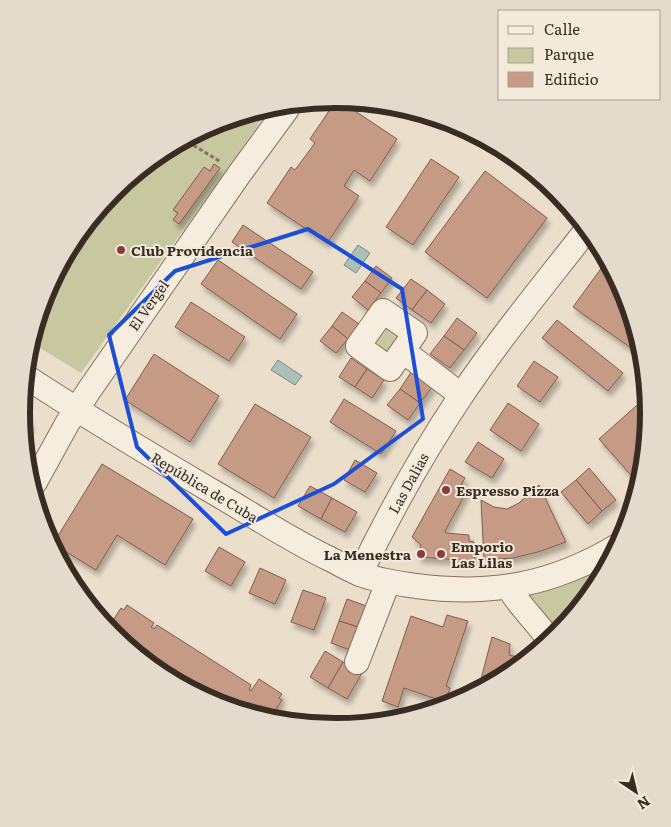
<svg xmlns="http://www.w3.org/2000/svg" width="671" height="827" viewBox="0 0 671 827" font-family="Literata,serif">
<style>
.green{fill:#c7c8a0}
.water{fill:#acc0b8;stroke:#738e85}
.building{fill:#c59b86;stroke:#835c4a;filter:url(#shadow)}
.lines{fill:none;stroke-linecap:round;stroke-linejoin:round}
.minor-casing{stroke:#867261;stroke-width:26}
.path{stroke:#867261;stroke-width:3;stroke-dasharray:4 2.5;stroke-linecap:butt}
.minor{stroke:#f6eddf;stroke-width:24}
.marked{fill:none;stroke:#1d4ed8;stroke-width:4;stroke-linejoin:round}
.poi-dot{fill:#8f3840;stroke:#f3eadb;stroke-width:2}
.labels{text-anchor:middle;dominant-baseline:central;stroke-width:4;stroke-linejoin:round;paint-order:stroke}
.poi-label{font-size:14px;font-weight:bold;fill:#392c23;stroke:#f3eadb;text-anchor:start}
.street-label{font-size:14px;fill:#392c23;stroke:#f3eadb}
.rim{fill:none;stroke:#392c23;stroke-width:6}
</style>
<defs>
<filter id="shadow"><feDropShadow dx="3" dy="5.5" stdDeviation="2.5" flood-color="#0004"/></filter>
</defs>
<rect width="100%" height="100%" fill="#ebdfcc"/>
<g class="green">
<path d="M267 113 81 373 35 345 45 293 113 191 216 123Z"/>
<path d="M386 320 406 334 388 359 368 345Z"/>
<path d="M606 563 558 635 550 621 529 599 530 591Z"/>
</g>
<g class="water">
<path d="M358 245 370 253 356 273 344 265Z"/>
<path d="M278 360 302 376 295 385 271 370Z"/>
</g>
<g class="building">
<path d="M337 99 397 139 370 181 354 170 344 186 359 196 327 243 267 203 291 167 295 170 315 143 310 139Z"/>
<path d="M431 159 459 177 413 245 386 227Z"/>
<path d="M214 164 220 168 179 224 173 220 178 213 173 210 204 167 210 171Z"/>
<path d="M485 171 547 218 487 298 425 252Z"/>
<path d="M243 225 313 272 301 289 232 242Z"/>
<path d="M218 260 297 314 280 339 201 284Z"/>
<path d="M605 263 626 294 638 353 573 307Z"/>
<path d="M376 266 392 278 381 293 365 281Z"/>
<path d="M411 279 427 290 412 310 396 298Z"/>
<path d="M365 281 381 293 368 310 352 297Z"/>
<path d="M427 290 445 304 431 323 412 310Z"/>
<path d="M191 302 245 337 229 361 175 327Z"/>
<path d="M342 312 359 324 348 339 332 326Z"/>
<path d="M457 318 477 333 464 350 444 336Z"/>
<path d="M557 320 623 373 608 391 542 338Z"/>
<path d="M332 326 348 339 336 353 320 341Z"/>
<path d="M444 336 464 350 450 368 430 354Z"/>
<path d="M154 354 219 396 190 442 125 400Z"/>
<path d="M351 358 367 369 355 387 339 377Z"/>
<path d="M534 361 558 377 540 402 517 386Z"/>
<path d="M367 369 384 380 372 398 355 387Z"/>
<path d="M412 371 433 386 420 403 400 389Z"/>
<path d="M400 389 420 403 408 420 387 405Z"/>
<path d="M645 398 650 414 636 481 599 439Z"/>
<path d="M344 399 396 431 381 454 330 422Z"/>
<path d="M508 403 539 424 521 451 490 430Z"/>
<path d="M255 404 311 437 274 498 218 464Z"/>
<path d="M22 417 31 423 25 432Z"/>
<path d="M478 442 504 459 492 478 465 462Z"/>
<path d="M355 460 377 473 365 492 344 480Z"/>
<path d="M102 464 193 519 165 565 117 535 96 570 53 544Z"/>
<path d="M589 468 616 500 602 511 576 480Z"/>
<path d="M450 469 465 478 461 485 468 489 445 531 446 533 469 535V541L474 542 475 561 418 557 421 545 412 537Z"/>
<path d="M576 480 602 511 588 524 561 492Z"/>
<path d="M539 485 566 542 538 552 513 558 484 560 481 500 494 507 507 509 519 503Z"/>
<path d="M310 486 332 498 321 519 298 506Z"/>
<path d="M332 498 357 512 345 532 321 519Z"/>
<path d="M219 547 245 562 231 586 205 571Z"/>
<path d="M260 568 286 580 275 604 249 593Z"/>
<path d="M303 590 326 598 314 630 291 622Z"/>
<path d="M347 599 369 607 361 628 339 621Z"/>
<path d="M127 605 154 623 151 627 154 629 157 625 251 685 249 690 251 691 259 679 282 694 279 698 282 700 272 715 215 704 113 636 108 628 121 608 124 610Z"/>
<path d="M447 615 468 621 446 686 450 688 445 702 404 688 398 707 382 701 411 616 443 627Z"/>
<path d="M339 621 361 628 353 651 331 643Z"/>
<path d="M492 637 510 644 509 655 522 658V660L484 685 485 680 481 679Z"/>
<path d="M325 651 343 662 328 688 310 677Z"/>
<path d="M343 662 362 673 347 699 328 688Z"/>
</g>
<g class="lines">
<defs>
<g id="minor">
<path d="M383 311 415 333 390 369 358 346Z"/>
<path d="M403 351 461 395"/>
<path d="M28 378C89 418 152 456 215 493 253 515 290 540 330 559 340 564 350 570 360 574 378 581 397 583 416 586 491 596 553 585 619 545"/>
<path d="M35 482 68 422 90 389 240 173 287 109"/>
<path d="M360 574C389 514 424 451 461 396 499 339 543 286 585 232"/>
<path d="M509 588C520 607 537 622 550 641"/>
<path d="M357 662 388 582"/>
</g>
</defs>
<use href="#minor" class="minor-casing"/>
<path class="path" d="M188 142 221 162"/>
<use href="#minor" class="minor"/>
</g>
<path class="marked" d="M308 229 402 289 423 419 334 484 226 534 137 447 109 335 175 271Z"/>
<g class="poi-dot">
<circle cx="121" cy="250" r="5"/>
<circle cx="446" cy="490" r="5"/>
<circle cx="421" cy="554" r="5"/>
<circle cx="441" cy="554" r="5"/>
</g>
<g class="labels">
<g class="poi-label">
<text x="131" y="250">Club Providencia</text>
<text x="456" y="490">Espresso Pizza</text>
<text x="451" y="546">Emporio<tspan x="451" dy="16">Las Lilas</tspan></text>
<text x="411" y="554" text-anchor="end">La Menestra</text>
</g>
<g class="street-label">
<text transform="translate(148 305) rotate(-55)">El Vergel</text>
<text transform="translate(408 483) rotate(-61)">Las Dalias</text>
<text transform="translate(205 487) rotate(31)">República de Cuba</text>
</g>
</g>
<path d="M0 0H671V827H0ZM30 413a305 305 0 1 1 610 0a305 305 0 1 1-610 0Z" fill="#e4dbcc" fill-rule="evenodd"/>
<path class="rim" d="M30 413a305 305 0 1 1 610 0a305 305 0 1 1-610 0Z"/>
<rect x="498" y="10" width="162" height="90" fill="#f3eadb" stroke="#a99e91"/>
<rect x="508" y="26" width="25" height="8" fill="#f6eddf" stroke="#a99e91"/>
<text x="544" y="35" font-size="15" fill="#392c23">Calle</text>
<rect x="508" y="48" width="25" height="15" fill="#c7c8a0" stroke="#a99e91"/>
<text x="544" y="60" font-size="15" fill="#392c23">Parque</text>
<rect x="508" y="72" width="25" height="15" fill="#c59b86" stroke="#a99e91"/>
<text x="544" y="85" font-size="15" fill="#392c23">Edificio</text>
<g transform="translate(636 792) rotate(145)" stroke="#f3eadb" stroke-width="4" paint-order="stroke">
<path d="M0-4L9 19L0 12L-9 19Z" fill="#392c23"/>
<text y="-8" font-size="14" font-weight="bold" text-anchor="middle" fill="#392c23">N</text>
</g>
</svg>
